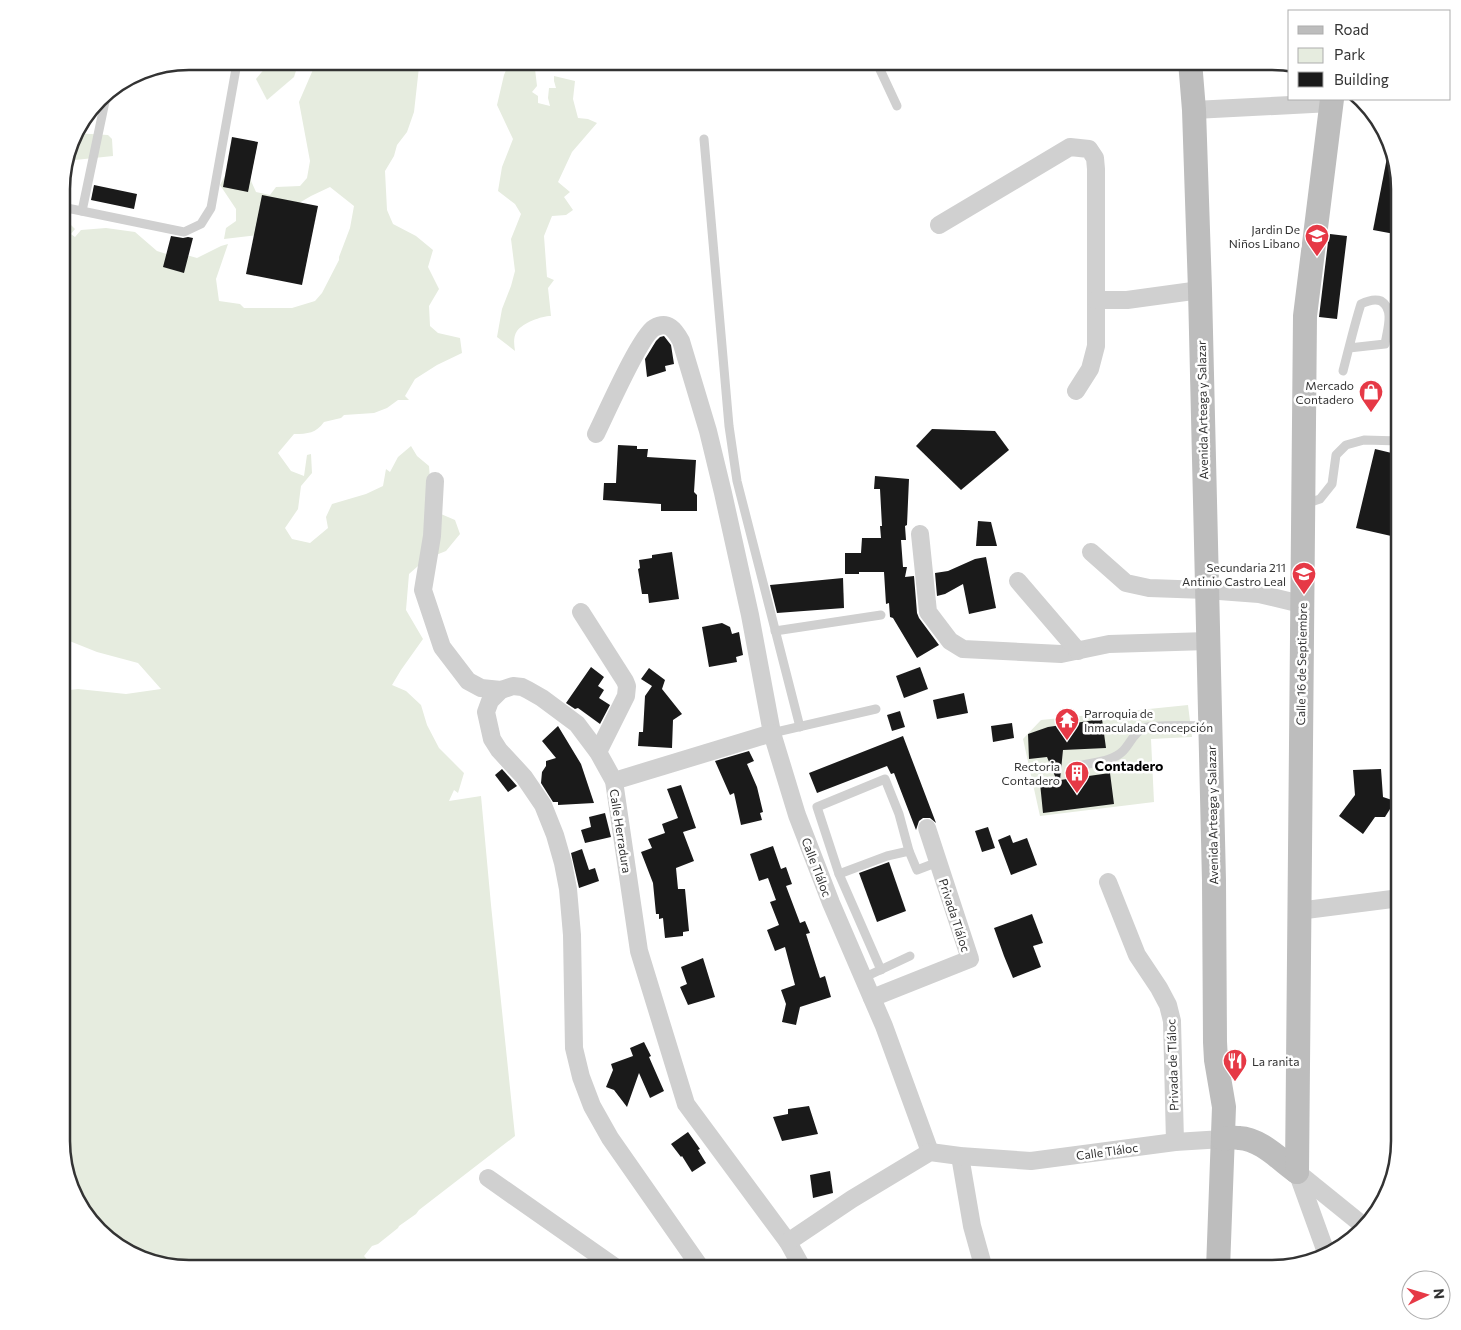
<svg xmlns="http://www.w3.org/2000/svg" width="1461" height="1330" viewBox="0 0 1461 1330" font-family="Commissioner,sans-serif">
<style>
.green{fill:#e6ecdf}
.building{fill:#1a1a1a}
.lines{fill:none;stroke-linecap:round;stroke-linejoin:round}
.lane{stroke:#d0d0d0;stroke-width:9}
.street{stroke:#d0d0d0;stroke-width:18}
.secondary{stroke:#bdbdbd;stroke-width:24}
.labels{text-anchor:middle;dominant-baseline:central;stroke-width:5;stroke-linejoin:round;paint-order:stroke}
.poi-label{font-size:12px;fill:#333;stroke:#fff;text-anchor:end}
.street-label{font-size:12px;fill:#333;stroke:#fff}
.neighbourhood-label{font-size:14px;font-weight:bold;fill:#000;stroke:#fff}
.rim{fill:none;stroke:#333;stroke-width:2.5}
</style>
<rect width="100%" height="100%" fill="#fff"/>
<g class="green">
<path d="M271 61H299L294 77 267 100 256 79Z"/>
<path d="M309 61H424L419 67 414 112 407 132 397 145 394 156 385 171 387 210 393 224 416 236 433 250 428 267 439 289 429 306 430 326 438 333 460 338 462 353 437 365 415 379 405 396 409 400H398L387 408 374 413 344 415 341 418 324 422C316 433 308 434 294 434L278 453 291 471 304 476 307 455 311 454 312 473 301 486 298 509 285 528 292 539 310 543 328 528 326 517 332 504 366 494 383 486 386 469 390 472 398 457 411 446 417 456 429 466 430 479 441 514 455 520 460 534 446 551 426 559 409 574 406 610 423 639 401 670 392 685 406 691 421 705 427 725 439 748 464 773 458 793 454 790 449 801 481 796 491 905 515 1136 419 1210 416 1214 399 1226 398 1228 378 1244 372 1246 364 1256 376 1269H189L140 1259 99 1232 71 1190 62 1149V691L78 689 126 694 161 689 138 663 97 652 62 638V222L70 224 75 229 71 234 75 237 81 230 106 228 135 232 157 251 176 257 190 256 197 258 221 246 228 244 216 279 219 301 240 304 244 308H292L315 301 322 293 339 260V257L350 228 354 206 330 187 311 196 299 203 259 235 224 239 226 228 236 221V209L220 185 238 152 256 192 270 195 276 187 300 186 307 178 310 161 299 102 315 65Z"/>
<path d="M507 61H540L535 69 537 86 532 92 538 96V103L550 106 548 98 549 88H556L554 81V76L575 81 573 99 578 118 588 119 597 123 572 152 558 182 570 192 564 197 573 210 566 215 552 216 544 236 547 277 554 280 548 288 551 316C541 316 523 323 517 331 513 337 514 344 515 351L497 337 502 309 511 286 515 271 511 239 521 214 515 204 498 191 502 167 513 139 497 105 504 75 509 63Z"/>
<path d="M74 133 108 135 112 139 113 156 75 160 71 157 67 173 62 178Z"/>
<path d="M1188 705 1192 737 1151 739 1154 802 1040 816 1023 739 1041 720Z"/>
</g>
<g class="building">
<path d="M232 137 258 142 248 192 223 187Z"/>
<path d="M1390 142 1400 189V235L1373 230Z"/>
<path d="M94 185 137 194 134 209 91 200Z"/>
<path d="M262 195 318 206 302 285 246 274Z"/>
<path d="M1330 234 1347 236 1337 319 1319 317 1328 242 1329 241Z"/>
<path d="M171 236 183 238 188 237 193 238 184 273 163 267Z"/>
<path d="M664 336 671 345 674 364 665 366 666 371 647 377 645 359 656 341 660 337Z"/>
<path d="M932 429 995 431 1009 450 961 490 916 446Z"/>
<path d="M618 445 637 446V449H648L647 457 696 460 694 492 697 495V511H661V504L603 500 604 483H616Z"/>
<path d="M1375 449 1400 455V461L1393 488 1400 489V538L1356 528Z"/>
<path d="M875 476 909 479 907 525 905 526 906 540H901L903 567H907L905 577 914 576 917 613 919 618 939 645 917 658 893 618 890 617 889 603 886 604 884 572H859V574H845V553H861L862 538H881L880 526H882L880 489H874Z"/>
<path d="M978 521 991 522 997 546H976Z"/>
<path d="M672 552 679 599 649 603 648 594H642L638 569 640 568 639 560 652 558V555Z"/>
<path d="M986 557 996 608 969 614 963 584 945 594 937 596 935 573 948 571 975 559Z"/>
<path d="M843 578 844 608 777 613 770 585Z"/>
<path d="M722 623 730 627 732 634 739 632 743 655 736 657 737 662 709 667 702 627Z"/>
<path d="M591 667 604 677 598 686 604 690 599 698 610 705 600 724 578 708 575 709 566 703Z"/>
<path d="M920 667 928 689 904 698 896 676Z"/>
<path d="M649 668 665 680 662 689 682 714 673 720 672 748 638 746 639 732H643L645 696 652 686 641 679Z"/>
<path d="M964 693 968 713 937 719 933 700Z"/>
<path d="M900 711 905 727 892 731 887 715Z"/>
<path d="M1102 719 1106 748 1063 750 1060 780 1110 773 1114 804 1043 813 1040 783 1057 781 1047 757 1029 759 1028 734 1048 727Z"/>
<path d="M1012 723 1014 738 993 742 991 726Z"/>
<path d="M558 726 581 764 594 803 558 805V802H553L541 783 542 772 546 766V761L556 758 542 741Z"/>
<path d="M903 736 936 823 930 818H923L919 821 916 830 894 773 891 774 887 766 817 793 809 773Z"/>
<path d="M749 751 754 761 747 764 757 787 763 812 760 813 762 820 741 825 734 793 730 795 715 761Z"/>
<path d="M502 769 517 786 508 792 495 775Z"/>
<path d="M1381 769 1383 797 1395 801 1385 817H1375L1363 834 1339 816 1355 795 1353 770Z"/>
<path d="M681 785 696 828 683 832 694 861 676 868 678 889H685L689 931 683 932V936L665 938 663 918 659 919V914H656L653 883 641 852 652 848 648 839 665 833 662 824 678 818 667 789Z"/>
<path d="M605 813 611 837 585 843 581 830 591 827 589 817Z"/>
<path d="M988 827 995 848 982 852 975 831Z"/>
<path d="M1010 835 1013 843 1027 838 1037 865 1011 875 998 840Z"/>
<path d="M773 846 781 869 786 867 792 884 786 886 800 923 805 921 810 933 806 934 820 978 825 976 831 997 800 1007 796 1025 782 1022 786 1004 781 990 795 985 785 947 775 951 767 930 779 925 770 902 776 900 768 878 759 881 750 854Z"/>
<path d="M582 849 589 870 595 868 599 881 579 888 571 853Z"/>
<path d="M889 862 906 911 877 922 859 873Z"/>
<path d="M1032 914 1043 943 1033 946 1041 967 1013 978 1004 956 994 928Z"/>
<path d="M703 958 715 997 688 1005 680 987 687 984 681 967Z"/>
<path d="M644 1042 651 1056 649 1057 664 1091 650 1098 639 1073 627 1107 614 1090 606 1087 613 1070 611 1064 633 1056 630 1048Z"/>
<path d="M809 1106 818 1134 782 1141 773 1117 788 1114V1109Z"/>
<path d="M688 1132 700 1149 698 1150 706 1163 692 1172 682 1156 681 1157 671 1144Z"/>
<path d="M830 1171 833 1193 813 1198 810 1175Z"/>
</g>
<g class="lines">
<g class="lane">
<path d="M205 61C217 64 227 68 238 61"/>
<path d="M876 61 897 106"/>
<path d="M704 139 729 426 737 481 800 727"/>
<path d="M62 207 184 232 201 224 211 208 237 63"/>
<path d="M82 211 107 92"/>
<path d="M1343 371C1349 348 1354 326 1361 304 1367 301 1374 298 1381 301 1395 309 1387 331 1385 344L1349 348"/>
<path d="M1305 504 1320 499 1332 484 1336 455 1346 445 1364 440 1400 441"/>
<path d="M775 631 881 615"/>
<path d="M772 733 876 709"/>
<path d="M1083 765C1096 762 1113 761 1123 751 1131 743 1133 733 1144 728 1154 724 1196 726 1210 726"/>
<path d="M839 874 887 856 909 851"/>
<path d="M881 970 839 874 817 807 885 779 899 814 909 851 917 870 938 862"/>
<path d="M863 978 910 956"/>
</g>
<g class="street">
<path d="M1194 110 1331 103"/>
<path d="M939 225 1070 147 1089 149 1095 158 1096 169V346L1090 369 1076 391"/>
<path d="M1096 300H1127L1200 290"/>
<path d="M596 434C605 416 640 336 654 328 668 320 675 330 681 341L708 431 723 493 750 615 772 733 797 815 831 903 884 1026 930 1152"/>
<path d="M435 481 432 536 423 590 442 647 468 681 481 688 501 690 513 686 522 687 528 690 542 698 577 724 598 752 614 781 639 951 686 1104 788 1242 803 1269"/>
<path d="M920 534 928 612 950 641 963 649 1061 654 1109 644 1208 641"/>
<path d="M1091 552 1126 583 1149 588 1206 590 1259 594 1301 604"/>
<path d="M1018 581 1078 651"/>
<path d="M581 612 625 681 627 686 626 696 598 752"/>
<path d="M501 690 490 701 486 712 492 739 499 750 524 777 543 805 555 835 563 863 568 889 572 935 574 1048 581 1077 592 1106 610 1138 698 1264 700 1269"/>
<path d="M614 781 772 733"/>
<path d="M1108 882 1137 955 1159 988 1168 1005 1172 1021 1175 1142"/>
<path d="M1298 911 1400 898"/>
<path d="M872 998 970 959 927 828"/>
<path d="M960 1156 972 1226 984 1269"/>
<path d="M1297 1172 1327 1255"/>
<path d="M1297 1172 1365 1227"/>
<path d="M488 1178 618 1269"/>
<path d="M788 1242 852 1199 930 1152 960 1156 1031 1161 1175 1142 1223 1139"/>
</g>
<g class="secondary">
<path d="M1190 61 1194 110 1200 290 1214 881 1215 1042 1216 1060 1224 1107 1218 1269"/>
<path d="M1223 1139C1228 1138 1234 1137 1239 1138 1261 1139 1280 1160 1297 1172"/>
<path d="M1297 1172 1305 316 1332 99"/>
</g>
</g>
<defs>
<symbol id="school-pin" viewBox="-11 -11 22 30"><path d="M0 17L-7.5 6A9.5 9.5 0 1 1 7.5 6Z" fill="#e63946" stroke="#fff"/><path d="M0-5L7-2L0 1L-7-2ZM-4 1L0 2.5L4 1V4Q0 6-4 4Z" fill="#fff"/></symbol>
<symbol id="shop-pin" viewBox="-11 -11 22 30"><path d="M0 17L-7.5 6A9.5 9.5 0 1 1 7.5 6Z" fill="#e63946" stroke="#fff"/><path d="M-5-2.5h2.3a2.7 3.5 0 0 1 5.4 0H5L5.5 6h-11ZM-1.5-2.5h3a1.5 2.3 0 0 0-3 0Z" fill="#fff"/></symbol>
<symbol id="temple-pin" viewBox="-11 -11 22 30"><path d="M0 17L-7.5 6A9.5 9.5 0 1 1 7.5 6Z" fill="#e63946" stroke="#fff"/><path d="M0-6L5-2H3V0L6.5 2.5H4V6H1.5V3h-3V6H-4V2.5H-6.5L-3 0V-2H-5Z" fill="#fff"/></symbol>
<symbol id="building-pin" viewBox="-11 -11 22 30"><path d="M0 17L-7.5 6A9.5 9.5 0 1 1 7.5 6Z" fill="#e63946" stroke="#fff"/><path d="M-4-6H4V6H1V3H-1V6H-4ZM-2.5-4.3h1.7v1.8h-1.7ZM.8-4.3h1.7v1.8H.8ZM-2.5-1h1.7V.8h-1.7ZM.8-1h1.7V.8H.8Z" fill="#fff"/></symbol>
<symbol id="restaurant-pin" viewBox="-11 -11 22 30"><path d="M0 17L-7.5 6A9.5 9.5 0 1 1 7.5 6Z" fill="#e63946" stroke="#fff"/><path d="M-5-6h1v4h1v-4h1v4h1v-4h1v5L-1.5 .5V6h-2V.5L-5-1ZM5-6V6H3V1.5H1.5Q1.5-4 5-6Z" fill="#fff"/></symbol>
</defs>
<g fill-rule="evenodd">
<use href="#school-pin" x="1303" y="222" width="28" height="38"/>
<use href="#shop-pin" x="1357" y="378" width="28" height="38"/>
<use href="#school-pin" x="1290" y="560" width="28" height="38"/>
<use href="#temple-pin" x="1053" y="706" width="28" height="38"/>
<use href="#building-pin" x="1063" y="759" width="28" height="38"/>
<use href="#restaurant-pin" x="1221" y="1047" width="28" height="38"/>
</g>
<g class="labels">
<g class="poi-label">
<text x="1300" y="229">Jardin De<tspan x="1300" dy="14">Niños Libano</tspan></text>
<text x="1354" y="385">Mercado<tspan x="1354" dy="14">Contadero</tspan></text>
<text x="1286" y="567">Secundaria 211<tspan x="1286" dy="14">Antinio Castro Leal</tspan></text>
<text x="1084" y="713" text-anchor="start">Parroquia de<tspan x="1084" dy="14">Inmaculada Concepción</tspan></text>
<text x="1060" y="766">Rectoria<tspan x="1060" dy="14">Contadero</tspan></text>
<text x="1252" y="1061" text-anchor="start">La ranita</text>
</g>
<g class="street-label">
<text transform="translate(1202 410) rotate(-91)">Avenida Arteaga y Salazar</text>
<text transform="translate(1301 664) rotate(-89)">Calle 16 de Septiembre</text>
<text transform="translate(1212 815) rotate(-91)">Avenida Arteaga y Salazar</text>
<text transform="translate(621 831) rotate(81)">Calle Herradura</text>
<text transform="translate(817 867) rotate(69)">Calle Tláloc</text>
<text transform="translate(955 915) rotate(72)">Privada Tláloc</text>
<text transform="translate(1172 1065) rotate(-92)">Privada de Tláloc</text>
<text transform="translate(1107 1151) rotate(-8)">Calle Tláloc</text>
</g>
<g class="neighbourhood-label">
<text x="1129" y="765">Contadero</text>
</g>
</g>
<path d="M0 0H1461V1330H0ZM189 70H1272A119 119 0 0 1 1391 189V1141A119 119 0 0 1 1272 1260H189A119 119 0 0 1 70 1141V189A119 119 0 0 1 189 70Z" fill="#fff" fill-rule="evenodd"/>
<path class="rim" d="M189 70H1272A119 119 0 0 1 1391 189V1141A119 119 0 0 1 1272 1260H189A119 119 0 0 1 70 1141V189A119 119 0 0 1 189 70Z"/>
<rect x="1288" y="10" width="162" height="90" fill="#ffffff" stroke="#adadad"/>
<rect x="1298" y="26" width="25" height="8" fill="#bdbdbd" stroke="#adadad"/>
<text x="1334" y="35" font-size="15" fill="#333333">Road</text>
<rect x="1298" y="48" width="25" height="15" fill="#e6ecdf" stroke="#adadad"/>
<text x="1334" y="60" font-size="15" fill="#333333">Park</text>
<rect x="1298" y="72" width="25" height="15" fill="#1a1a1a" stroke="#adadad"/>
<text x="1334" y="85" font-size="15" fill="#333333">Building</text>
<g transform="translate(1426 1295) rotate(85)"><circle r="24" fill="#ffffff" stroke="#adadad"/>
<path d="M0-4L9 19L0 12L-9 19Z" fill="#e63946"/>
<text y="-8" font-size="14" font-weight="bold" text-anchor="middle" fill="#333333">N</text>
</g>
</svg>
